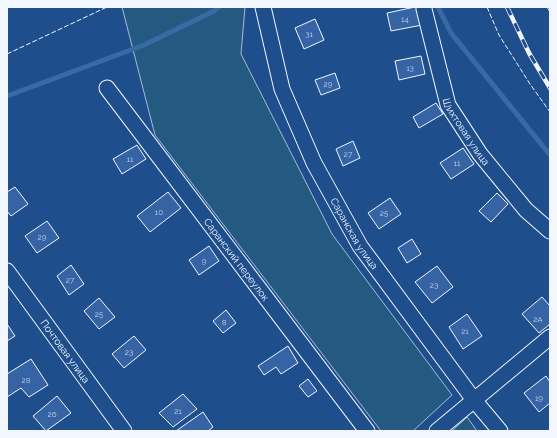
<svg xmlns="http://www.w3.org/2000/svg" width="557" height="438" viewBox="0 0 557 438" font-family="Raleway,sans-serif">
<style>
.green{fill:#245a82;stroke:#a8bbd7}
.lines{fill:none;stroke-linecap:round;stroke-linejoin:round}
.stream{stroke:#3b69a3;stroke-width:5}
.building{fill:#3563a3;stroke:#f2f6ff}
.minor-casing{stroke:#f2f6ff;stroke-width:17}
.minor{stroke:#1f4e8c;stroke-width:15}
.rail-casing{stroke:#f2f6ff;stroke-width:4.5}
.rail{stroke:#1f4e8c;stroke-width:3;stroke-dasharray:9;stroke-linecap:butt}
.fence{stroke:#f2f6ff;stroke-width:1;stroke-dasharray:5 2;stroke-linecap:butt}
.labels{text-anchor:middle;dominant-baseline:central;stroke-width:3;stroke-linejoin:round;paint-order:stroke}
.number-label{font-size:8px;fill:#c3d1e8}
.street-label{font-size:10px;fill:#f2f6ff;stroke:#1f4e8c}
</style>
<rect width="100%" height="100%" fill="#1f4e8c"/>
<g class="green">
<path d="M122 7H245L241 54 332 234 452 395 413 431H381L155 135Z"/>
<path d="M467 417 477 431H452Z"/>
</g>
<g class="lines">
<g class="stream">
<path d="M438 7 451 33 550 155"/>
<path d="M7 96 144 45 214 11 219 7"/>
</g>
</g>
<g class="building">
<path d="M415 7H418L422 25 391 31 387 13Z"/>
<path d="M315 19 324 40 304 49 295 28Z"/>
<path d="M421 56 425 74 399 80 395 61Z"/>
<path d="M335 73 340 88 321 95 315 80Z"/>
<path d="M436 103 443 114 419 128 413 117Z"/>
<path d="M353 141 360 158 343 166 336 149Z"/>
<path d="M137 145 146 159 122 174 113 159Z"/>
<path d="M463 148 474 164 451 179 440 163Z"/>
<path d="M15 187 28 204 11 216 7 211V192Z"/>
<path d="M168 192 181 208 150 232 137 216Z"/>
<path d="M497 193 508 204 491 222 479 211Z"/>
<path d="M390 198 401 214 379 229 368 213Z"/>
<path d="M47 221 59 238 37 253 25 236Z"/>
<path d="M412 239 421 254 407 263 398 248Z"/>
<path d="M209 246 219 261 199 275 189 260Z"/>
<path d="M71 265 84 284 69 295 57 276Z"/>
<path d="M437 266 453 287 432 303 415 282Z"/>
<path d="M542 297 550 306V324L539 333 522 314Z"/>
<path d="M99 298 115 317 99 329 84 311Z"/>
<path d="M226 310 236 323 223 333 213 321Z"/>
<path d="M467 314 482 336 463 349 449 327Z"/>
<path d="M7 324 15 336 7 341Z"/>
<path d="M134 336 146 350 124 368 112 354Z"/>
<path d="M288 346 298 363 281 374 276 367 264 375 258 366Z"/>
<path d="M31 359 48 385 29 397 21 388 7 397V374Z"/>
<path d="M546 376 550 382V403L539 412 524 393Z"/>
<path d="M308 379 317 391 308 397 299 386Z"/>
<path d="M183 394 197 409 173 427 159 413Z"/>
<path d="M57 396 71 413 46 431 33 416Z"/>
<path d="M203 412 213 427 208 431H176Z"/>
</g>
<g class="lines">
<defs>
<g id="minor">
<path id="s1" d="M263 7 282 89 314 163 360 246 474 400 500 431"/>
<path id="s2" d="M424 9 448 105 480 154 526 210 550 231"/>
<path id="s3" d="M107 88 367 431"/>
<path id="s4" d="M7 271 124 431"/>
<path d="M437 431 550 337"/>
</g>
</defs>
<use href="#minor" class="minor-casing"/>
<use href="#minor" class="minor"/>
<defs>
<path id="rail" d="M507 7 529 53 550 88"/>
</defs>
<use href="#rail" class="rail-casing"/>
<use href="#rail" class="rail"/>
<g class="fence">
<path d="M487 7 499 35 530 84 550 112"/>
<path d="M547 7 550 12"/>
<path d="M7 54 107 7"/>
</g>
</g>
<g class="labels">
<g class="number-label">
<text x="405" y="19">14</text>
<text x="309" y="34">31</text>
<text x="410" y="68">13</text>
<text x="328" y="84">29</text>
<text x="348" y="154">27</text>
<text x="130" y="159">11</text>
<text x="457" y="163">11</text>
<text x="159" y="212">10</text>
<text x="384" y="213">25</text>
<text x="42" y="237">29</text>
<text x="204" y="261">9</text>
<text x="70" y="280">27</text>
<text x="434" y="285">23</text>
<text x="99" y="314">25</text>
<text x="538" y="319">2А</text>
<text x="224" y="322">8</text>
<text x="465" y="331">21</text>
<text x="129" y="352">23</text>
<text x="26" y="380">28</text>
<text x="539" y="398">19</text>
<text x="178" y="411">21</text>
<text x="52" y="414">26</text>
</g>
<g class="street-label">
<text stroke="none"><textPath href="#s2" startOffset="131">Шихтовая улица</textPath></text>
<text stroke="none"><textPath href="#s1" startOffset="246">Саранская улица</textPath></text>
<text stroke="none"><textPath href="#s3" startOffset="215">Саранский переулок</textPath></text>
<text stroke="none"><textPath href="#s4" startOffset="99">Почтовая улица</textPath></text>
</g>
</g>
<rect width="557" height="438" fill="none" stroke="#f2f6ff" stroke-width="16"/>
</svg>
